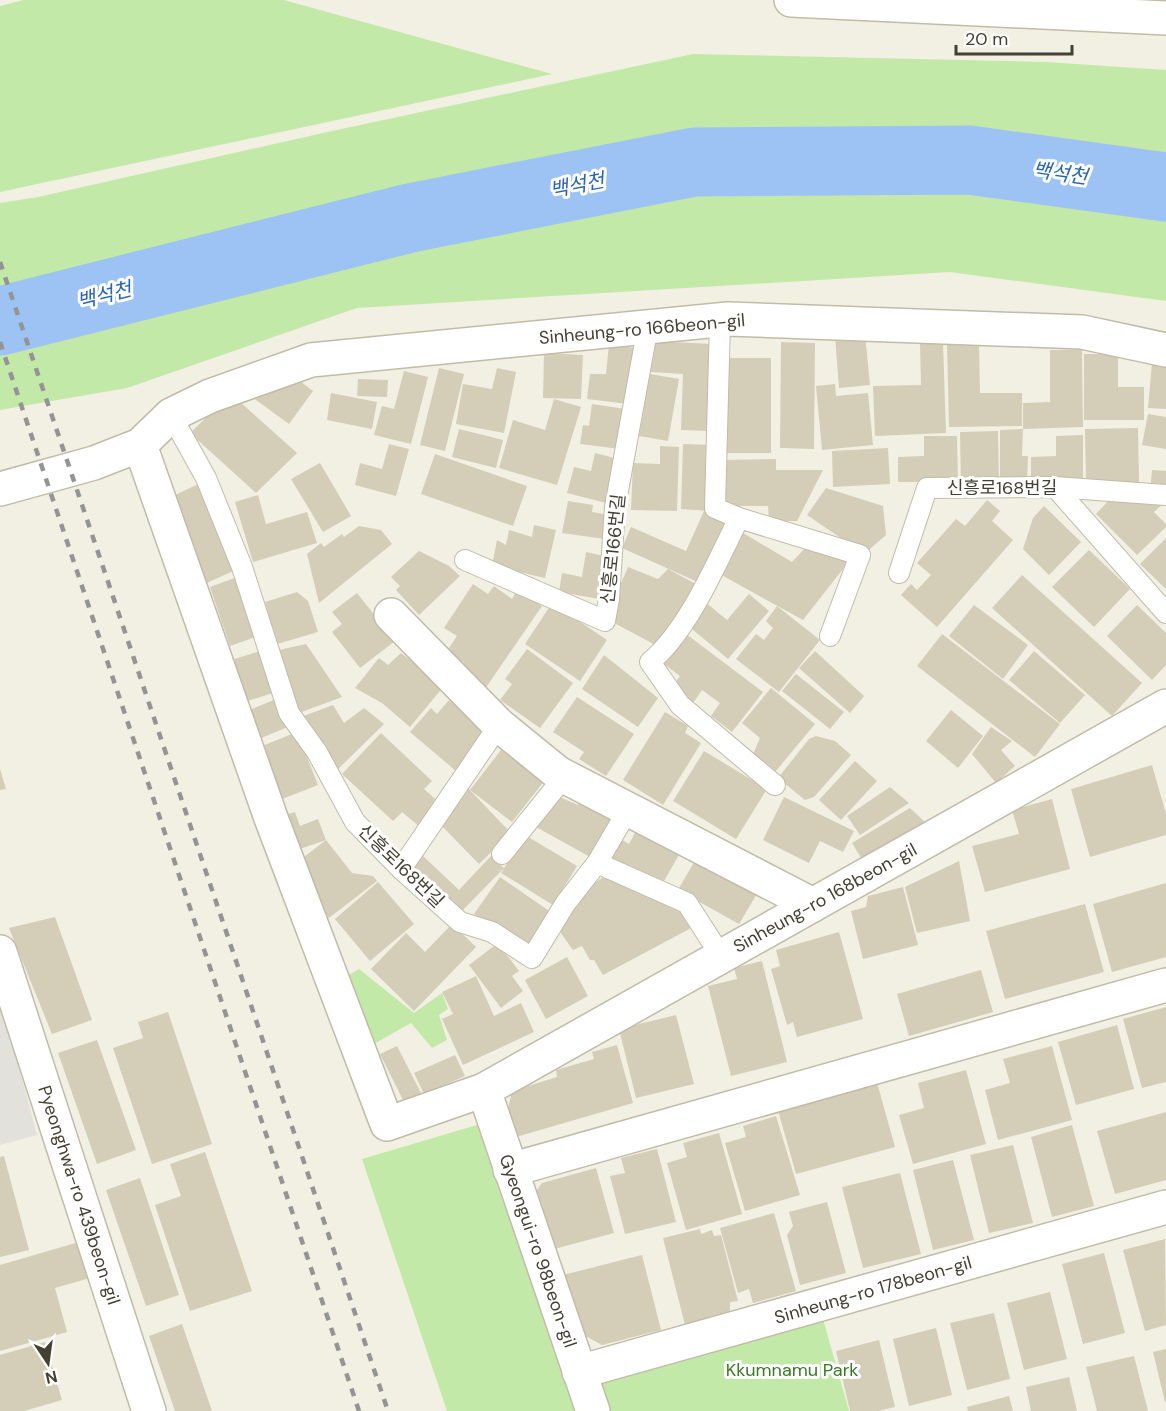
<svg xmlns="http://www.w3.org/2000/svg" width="1166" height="1411" viewBox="0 0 1166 1411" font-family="'DM Sans','Noto Sans KR',sans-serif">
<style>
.green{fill:#c3e9a9}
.parking{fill:#e3e1dc}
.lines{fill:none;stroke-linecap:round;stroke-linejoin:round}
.river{stroke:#9cc3f3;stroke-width:69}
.building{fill:#d4cdb8}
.lane-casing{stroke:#c1bca8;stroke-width:22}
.street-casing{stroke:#c1bca8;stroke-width:36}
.lane{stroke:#fff;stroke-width:20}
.street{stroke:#fff;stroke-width:33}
.rail{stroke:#949494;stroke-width:4.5;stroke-dasharray:8 8;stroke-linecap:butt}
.labels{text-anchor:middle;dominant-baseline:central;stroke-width:6;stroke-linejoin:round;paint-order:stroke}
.street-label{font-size:18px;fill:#444033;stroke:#fff}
.park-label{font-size:18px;fill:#387824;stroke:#fff}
.water-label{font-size:20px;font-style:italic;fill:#2865b4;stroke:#fff}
</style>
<rect width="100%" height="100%" fill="#f2f0e3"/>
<g class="green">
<path d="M24 0H284L552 74 0 192V6Z"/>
<path d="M693 54 1046 62 1166 70V301L950 272 357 308 127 388 0 410V203L38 197 332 131Z"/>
<path d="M359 969 414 1013 442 993 448 1009 439 1015 447 1040 432 1048 411 1023 365 1049 337 982Z"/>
<path d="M477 1125 575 1411H447L362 1159Z"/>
<path d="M823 1319 849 1411H606L595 1382Z"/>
</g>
<path class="parking" d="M0 1007H3L37 1135 0 1145Z"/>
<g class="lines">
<path class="river" d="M0 321 410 218 694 162 969 160 1166 187"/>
</g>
<g class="building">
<path d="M865 334 870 385 839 388 835 336Z"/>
<path d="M652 341 712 344 708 431 681 430 683 374 651 372Z"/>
<path d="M781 342 815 343 814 449 780 448Z"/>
<path d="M943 342 946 433 875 436 873 386 921 385 920 343Z"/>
<path d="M609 344 635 348 628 404 587 399 590 374H606Z"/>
<path d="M979 344 980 393H1022V426L949 427 947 345Z"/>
<path d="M1050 350H1082L1083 427 1023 429V403L1050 402Z"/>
<path d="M544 353 583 355 581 399 543 398Z"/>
<path d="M1084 354H1118V387H1144V420H1084Z"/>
<path d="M722 358H771V453H721Z"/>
<path d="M1152 363 1166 364V409L1148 408Z"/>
<path d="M439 368 464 374 445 451 420 445Z"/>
<path d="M497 368 516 372 504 433 456 424 463 384 492 389Z"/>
<path d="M404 371 428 377 411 444 374 435 382 406 394 409Z"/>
<path d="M650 374 679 379 668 441 639 436Z"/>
<path d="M292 375 313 391 289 424 252 397Z"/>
<path d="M358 379 388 380 387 397 357 396Z"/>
<path d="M835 384 836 396 868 393 873 445 822 450 816 386Z"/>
<path d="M331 393 377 402 372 429 327 420Z"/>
<path d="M231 394 297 453 256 493 190 433Z"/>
<path d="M554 399 581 407 557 485 499 468 513 420 545 430Z"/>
<path d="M592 404 625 409 620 449 580 444 583 425 589 426Z"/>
<path d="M1148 414 1166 417V449L1142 445Z"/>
<path d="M1138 428 1139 482 1086 483 1085 429Z"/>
<path d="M459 429 503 440 496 468 452 457Z"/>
<path d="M1023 429 1022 456H1028L1027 482 1000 483V430Z"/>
<path d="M998 431 999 484 961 485 960 432Z"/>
<path d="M1083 435V479L1031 480V457L1056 456V436Z"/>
<path d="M924 436H957L958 482H898V457L924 456Z"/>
<path d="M389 444 409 449 396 496 355 485 360 463 382 469Z"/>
<path d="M683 444 713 445 710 511 681 509Z"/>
<path d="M660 446 679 447 677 511 631 510 633 463 660 464Z"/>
<path d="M888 448 890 484 833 487 832 451Z"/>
<path d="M595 453 618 459 606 503 567 493 574 467 591 471Z"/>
<path d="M435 454 527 486 513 526 421 494Z"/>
<path d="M776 459V470H823L797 521H769L768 506H719V460Z"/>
<path d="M320 463 351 516 323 532 291 479Z"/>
<path d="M1152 470 1166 471V493L1150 492Z"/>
<path d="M205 481 242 567 198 587 160 502Z"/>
<path d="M826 488 883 506 886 535 864 554 807 515Z"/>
<path d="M258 495 266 524 307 512 317 543 253 562 235 502Z"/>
<path d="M1113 496 1166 501 1154 512 1166 524V527L1137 555 1096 514Z"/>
<path d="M987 500 1000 511 992 521 1013 540 937 627 901 595 911 584 917 590 931 575 917 563 956 519 965 526Z"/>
<path d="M568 501 593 505 592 512 609 515 605 539 562 533Z"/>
<path d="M1044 506 1081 542 1049 575 1023 549 1033 518Z"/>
<path d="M704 511 728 522 700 583 622 548 631 527 686 551Z"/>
<path d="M534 525 556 530 545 578 492 566 497 540 506 545 509 530 532 537Z"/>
<path d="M359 526 381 530 392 544 319 603 307 554 321 543 324 547 342 534 344 537Z"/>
<path d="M743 533 792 562 806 547 850 560 803 620 716 572Z"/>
<path d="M1166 538V589L1140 564Z"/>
<path d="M1089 550 1130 589 1094 627 1052 587Z"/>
<path d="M419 551 449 566 460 576 419 615 396 590 400 586 391 577Z"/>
<path d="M586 552 608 557 600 599 559 592 562 573 582 577Z"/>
<path d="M628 567 658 579 668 569 696 584 663 649 616 624 612 604Z"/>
<path d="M1022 575 1142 683 1112 716 992 608Z"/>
<path d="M240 576 261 635 230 646 210 587Z"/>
<path d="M473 584 488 594 494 586 512 599 517 590 542 606 485 689 458 671 464 663 447 651 457 636 444 628Z"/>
<path d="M297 592 308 601 318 632 277 644 265 602Z"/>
<path d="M357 593 395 641 360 668 332 632 342 624 332 612Z"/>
<path d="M749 594 769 611 728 659 686 624 704 601 727 620Z"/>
<path d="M552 603 607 640 580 681 525 644Z"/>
<path d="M974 605 1028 645 1003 679 949 636Z"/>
<path d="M1137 605 1166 633V665L1152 680 1107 636Z"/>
<path d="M777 606 820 640 779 692 736 659 756 634 764 640 773 628 766 621Z"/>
<path d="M682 631 763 692 732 732 711 716 720 703 702 690 693 703 672 687 680 676 660 661Z"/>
<path d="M942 634 1060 724 1035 757 917 666Z"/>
<path d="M306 644 342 697 299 713 279 650Z"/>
<path d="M527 649 573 683 540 728 500 700 512 684 505 679Z"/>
<path d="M260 651 273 693 238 704 225 662Z"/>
<path d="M815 651 864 696 850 713 799 668Z"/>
<path d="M1034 651 1085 695 1060 723 1009 680Z"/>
<path d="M401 653 444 686 410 727 382 703 355 688 379 658 388 665Z"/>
<path d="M604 655 658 698 638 727 582 689Z"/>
<path d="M796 674 844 712 830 729 782 691Z"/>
<path d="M771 688 815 724 775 772 753 754 760 738 742 723Z"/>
<path d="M577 697 634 734 606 776 579 759 584 752 553 732Z"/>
<path d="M278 698 290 726 249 743 250 710Z"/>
<path d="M449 700 489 733 456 771 410 732 431 708 437 714Z"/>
<path d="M333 705 344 723 364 708 384 724 334 773 301 717Z"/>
<path d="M951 710 983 736 958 768 926 741Z"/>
<path d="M665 712 688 726 685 733 701 743 663 805 623 780Z"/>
<path d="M991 727 1012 741 1001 750 1015 766 996 783 972 754Z"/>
<path d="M297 732 318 785 272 803 252 750Z"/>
<path d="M381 733 432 781 424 789 441 804 420 827 402 812 393 821 342 774Z"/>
<path d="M816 736 835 741 851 755 814 797 805 800 778 778 809 739Z"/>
<path d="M501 750 519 764 525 757 549 775 512 822 470 790Z"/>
<path d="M704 751 767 789 736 839 673 801Z"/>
<path d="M855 761 877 781 841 820 819 800Z"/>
<path d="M1152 765 1166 814V835L1090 857 1071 789Z"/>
<path d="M0 769 6 789 0 790Z"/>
<path d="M890 787 909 803 860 835 847 816Z"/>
<path d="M468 788 511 833 479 864 436 820Z"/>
<path d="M784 797 854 831 843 852 820 841 809 863 763 840Z"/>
<path d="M553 798H562L578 805 582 798 615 817 592 858 536 827Z"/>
<path d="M1052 799 1070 869 985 892 972 846 1019 834 1012 810Z"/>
<path d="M910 808 926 823 863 861 852 843Z"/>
<path d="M295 812 300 826 318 819 326 840 288 853 275 818Z"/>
<path d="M636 831 684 846 660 888 607 859 619 838 629 844Z"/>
<path d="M525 835 577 866 553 905 501 873Z"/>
<path d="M326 840 352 873 373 876 377 881 329 918 290 868Z"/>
<path d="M700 852 761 887 739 924 678 890Z"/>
<path d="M422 855 459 890 491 856 504 868 457 916 408 869Z"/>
<path d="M959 861 970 921 917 933 905 887Z"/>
<path d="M608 874 681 906 693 927 603 975 594 960H590L582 946 573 950 555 925 585 889Z"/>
<path d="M500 877 555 915 529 952 474 914Z"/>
<path d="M378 882 414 924 370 961 335 919Z"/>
<path d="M1166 883V957L1112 972 1093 904Z"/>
<path d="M903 887 918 945 863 959 851 911 866 907 868 896Z"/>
<path d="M1085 904 1104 972 1005 999 986 931Z"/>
<path d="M55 917 92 1020 52 1034 9 928Z"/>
<path d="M452 924 476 947 414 1011 371 969 406 933 425 952Z"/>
<path d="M839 932 863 1019 797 1037 793 1022 787 1025 771 969 780 966 776 950Z"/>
<path d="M498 943 519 971 512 976 523 991 501 1008 469 965Z"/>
<path d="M567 957 588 996 546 1019 525 980Z"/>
<path d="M762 961 787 1062 731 1076 708 986 737 979 734 968Z"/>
<path d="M981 970 993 1012 909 1036 897 994Z"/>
<path d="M476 976 494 1016 521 1003 534 1032 463 1065 442 1019 453 1014 442 992Z"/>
<path d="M1166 1007V1082L1142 1088 1123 1019Z"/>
<path d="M168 1012 212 1144 152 1164 113 1048 143 1038 138 1022Z"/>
<path d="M676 1015 694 1084 636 1098 619 1029Z"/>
<path d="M1117 1025 1134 1089 1076 1105 1058 1042Z"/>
<path d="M97 1040 136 1150 97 1164 58 1053Z"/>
<path d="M617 1045 633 1103 516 1137 508 1109 512 1091 557 1077 556 1070 594 1059 592 1052Z"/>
<path d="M397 1046 423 1097 406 1106 380 1054Z"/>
<path d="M1052 1046 1072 1120 998 1140 985 1090 1010 1083 1003 1059Z"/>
<path d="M455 1055 465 1076 424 1094 414 1073Z"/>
<path d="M966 1070 986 1144 913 1164 899 1115 924 1108 918 1083Z"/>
<path d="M876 1079 895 1147 796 1174 777 1107Z"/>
<path d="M1166 1112V1180L1115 1194 1097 1131Z"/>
<path d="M776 1116 800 1195 745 1211 725 1143 746 1137 743 1126Z"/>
<path d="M1072 1125 1094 1206 1052 1217 1031 1137Z"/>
<path d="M719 1133 742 1214 686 1230 667 1163 687 1157 683 1143Z"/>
<path d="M1013 1145 1033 1223 989 1233 970 1155Z"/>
<path d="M657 1149 676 1222 625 1234 610 1176 625 1173 621 1158Z"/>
<path d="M205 1152 252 1291 190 1311 155 1205 181 1196 170 1164Z"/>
<path d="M4 1156 29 1250 0 1257V1157Z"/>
<path d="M953 1160 974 1240 933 1250 913 1170Z"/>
<path d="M596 1168 614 1233 543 1252 529 1201 542 1183Z"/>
<path d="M900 1173 921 1254 863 1268 842 1187Z"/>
<path d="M140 1178 179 1295 146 1306 106 1190Z"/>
<path d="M827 1202 846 1273 800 1285 787 1235 793 1226 789 1212Z"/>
<path d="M774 1213 796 1291 753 1303 749 1289 738 1293 720 1228Z"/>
<path d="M700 1229 701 1234 712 1230 714 1236 721 1235 738 1301 730 1302V1313L685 1325 663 1238Z"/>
<path d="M1165 1239 1166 1325 1145 1331 1123 1250Z"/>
<path d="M79 1242 90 1278 55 1288 67 1332 0 1351V1265Z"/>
<path d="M1104 1253 1125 1333 1083 1344 1062 1264Z"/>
<path d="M642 1255 661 1330 602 1345 578 1332 563 1275Z"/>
<path d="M1050 1292 1067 1359 1024 1370 1007 1303Z"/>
<path d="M994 1313 1010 1379 967 1390 950 1323Z"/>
<path d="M182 1324 212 1411H175L149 1336Z"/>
<path d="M936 1328 952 1395 909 1406 893 1339Z"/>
<path d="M879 1340 895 1407 878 1411H850L836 1351Z"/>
<path d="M45 1342 62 1400 24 1411H0V1355Z"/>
<path d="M1166 1349V1401L1165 1402 1153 1352Z"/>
<path d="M1134 1356 1148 1411H1097L1086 1367Z"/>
<path d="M1069 1377 1077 1411H1031L1026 1387Z"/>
<path d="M1009 1396 1013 1411H968L967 1407Z"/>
</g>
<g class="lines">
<defs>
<g id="lane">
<path d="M720 320 715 508 739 518 860 555 830 636"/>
<path d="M171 415 206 478 242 567 289 713 317 752 355 822 401 869 460 922 492 932 532 958 565 904 597 863 687 903 721 956"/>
<path d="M1055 487 1166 613"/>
<path d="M739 518C717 562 688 631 650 662L680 705 775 785"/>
<path d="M465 560 605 621 609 599 615 507 648 326"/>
<path d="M899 573 927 488 1055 487 1166 495"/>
<path d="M502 854 556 787 558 773"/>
<path d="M597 863 628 810"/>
<path d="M401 869 499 725"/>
</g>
<g id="street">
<path d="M791 0 1166 18"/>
<path d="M140 445 271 818 387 1124 484 1090 1166 706"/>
<path d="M0 489 94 463 140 445 171 415 210 396 311 360 728 319 1082 332 1166 350"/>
<path d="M391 615 499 725 558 773 813 905"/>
<path d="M0 952 149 1411"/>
<path d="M484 1090 593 1411"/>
<path d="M510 1170 1166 985"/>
<path d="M579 1372 1166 1207"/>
</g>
</defs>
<use href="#lane" class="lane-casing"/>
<use href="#street" class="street-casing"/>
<use href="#lane" class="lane"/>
<use href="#street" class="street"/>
<g class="rail">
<path d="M0 262 388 1411"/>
<path d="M0 342 359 1411"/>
</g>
</g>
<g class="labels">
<g class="street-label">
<text transform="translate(642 329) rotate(-5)">Sinheung-ro 166beon-gil</text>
<text x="1002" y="488">신흥로168번길</text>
<text transform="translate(613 549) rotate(-84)">신흥로166번길</text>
<text transform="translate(401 866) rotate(44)">신흥로168번길</text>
<text transform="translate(825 898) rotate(-29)">Sinheung-ro 168beon-gil</text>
<text transform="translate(79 1195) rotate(72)">Pyeonghwa-ro 439beon-gil</text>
<text transform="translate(538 1251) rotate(71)">Gyeongui-ro 98beon-gil</text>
<text transform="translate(873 1290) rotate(-16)">Sinheung-ro 178beon-gil</text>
</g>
<g class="park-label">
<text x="792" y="1370">Kkumnamu Park</text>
</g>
<g class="water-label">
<text transform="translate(1060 173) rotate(8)">백석천</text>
<text transform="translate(577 185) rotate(-11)">백석천</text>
<text transform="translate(104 295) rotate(-14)">백석천</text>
</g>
</g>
<g transform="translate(48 1363) rotate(167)" stroke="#ffffff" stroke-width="4.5" paint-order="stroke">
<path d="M0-4.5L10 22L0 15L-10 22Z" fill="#444033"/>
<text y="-9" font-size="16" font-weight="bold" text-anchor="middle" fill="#444033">N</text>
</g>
<path d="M956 45v9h116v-9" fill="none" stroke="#444033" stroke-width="3"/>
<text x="965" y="45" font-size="18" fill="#444033" stroke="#ffffff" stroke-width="4.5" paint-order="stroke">20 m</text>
</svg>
